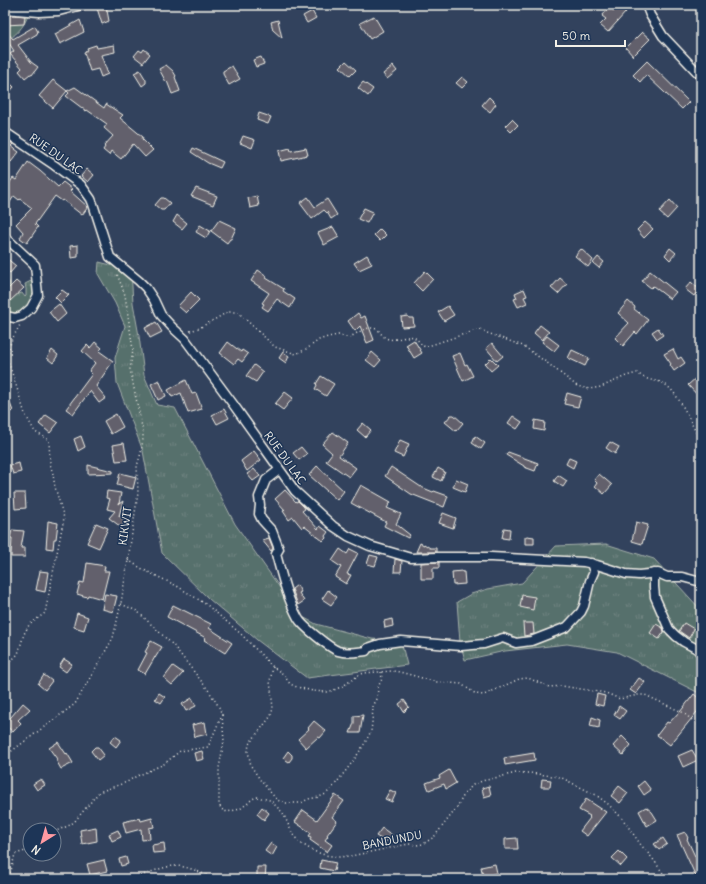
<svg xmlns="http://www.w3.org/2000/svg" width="706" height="884" viewBox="0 0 706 884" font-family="Delius,sans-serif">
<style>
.grass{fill:url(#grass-tufts);stroke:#a5b0aa}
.building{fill:#62616c;stroke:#f4f1e8}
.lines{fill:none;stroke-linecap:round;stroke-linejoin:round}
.minor-casing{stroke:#f4f1e8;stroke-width:11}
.path{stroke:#f4f1e8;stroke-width:1.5;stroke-dasharray:1 3;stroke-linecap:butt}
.minor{stroke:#1d3557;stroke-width:8}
.labels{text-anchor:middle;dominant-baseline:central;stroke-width:3;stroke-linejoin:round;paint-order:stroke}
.street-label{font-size:11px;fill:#f4f1e8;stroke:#1d3557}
</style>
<defs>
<pattern id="grass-tufts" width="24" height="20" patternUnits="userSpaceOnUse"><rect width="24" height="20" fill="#566f6c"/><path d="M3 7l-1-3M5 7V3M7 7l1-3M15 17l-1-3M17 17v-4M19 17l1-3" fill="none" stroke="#6f8481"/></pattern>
</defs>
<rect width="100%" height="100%" fill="#32425d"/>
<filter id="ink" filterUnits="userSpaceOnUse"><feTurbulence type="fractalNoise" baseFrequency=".025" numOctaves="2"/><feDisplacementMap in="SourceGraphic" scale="8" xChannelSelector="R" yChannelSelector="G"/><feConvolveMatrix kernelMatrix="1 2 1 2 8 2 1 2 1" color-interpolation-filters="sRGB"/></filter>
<g filter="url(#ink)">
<g class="grass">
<path d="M5 5H19L22 9 28 15C24 28 15 35 5 43Z"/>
<path d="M99 262 131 270 133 303 139 336 144 375 157 405 175 408 235 524 285 595 293 612 316 624 372 639 401 641 407 665 307 678 257 640 209 599 162 553 143 451 117 383 115 358 125 326 115 303 98 274Z"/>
<path d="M5 277 10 283 9 285 18 294 22 293 25 297 26 296V289L25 284 31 281 34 288 32 302 26 308 18 314 5 313Z"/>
<path d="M606 544 654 559 701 610V697L697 692 617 652 567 644 505 651 465 660 460 642 457 602 471 594 488 589 522 583 556 546Z"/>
</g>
<g class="building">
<path d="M96 5H106L109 21 102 24Z"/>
<path d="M619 5 626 12 608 32 600 25 606 19 602 16 610 7 614 11Z"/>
<path d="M312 11 316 18 307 23 303 16Z"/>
<path d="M14 15 25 16 24 24 5 25V16Z"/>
<path d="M374 16 383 31 370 39 360 23Z"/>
<path d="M80 20 84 32 60 44 55 34Z"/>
<path d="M278 20 282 38 273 30 271 22Z"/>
<path d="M35 26 38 32 37 33V34L18 45 31 62 38 67 32 75 30 74 25 78 19 71 22 68 10 54 14 51 5 37V32L6 31 13 39Z"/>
<path d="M642 32 650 39 633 56 626 48Z"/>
<path d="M96 45 97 48 114 45 115 52 101 55 108 74 101 77 98 69 90 71 84 52 88 50 87 48Z"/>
<path d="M144 49 150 54 143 63 134 56 139 50 142 52Z"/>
<path d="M261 57 264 64 256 67 253 60Z"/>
<path d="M346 61 356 70 350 76 340 67Z"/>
<path d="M647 61 689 102 682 109 646 75 640 82 633 75Z"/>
<path d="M166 65 173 71 176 76 175 77 180 91 172 94 167 81 166 82 159 69Z"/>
<path d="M232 66 240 79 229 85 223 74V71Z"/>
<path d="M393 66 397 71 387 79 383 74Z"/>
<path d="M140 70 146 80V83L142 86 134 73Z"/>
<path d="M462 77 468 82 462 88 456 83Z"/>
<path d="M53 80 67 91 53 108 39 96Z"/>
<path d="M9 82 14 87 5 97V86Z"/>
<path d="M363 82 373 89 368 96 358 88Z"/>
<path d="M75 87 104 108 106 104 123 115 120 118 143 137 142 139 153 150 145 157 133 144 121 159 111 151 109 155 103 150 105 147 104 146 113 136 104 128 107 124 87 110 86 111 66 96 69 93 67 91Z"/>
<path d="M489 97 496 104 490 112 482 105Z"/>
<path d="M259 113 271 117 268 124 257 120Z"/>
<path d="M512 119 518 125 511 132 505 126Z"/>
<path d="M243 136 255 140 252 148 240 143Z"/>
<path d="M5 139 13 144 11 146 19 152 11 162 5 157Z"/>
<path d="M193 148 223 162 220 168 208 163 191 152Z"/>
<path d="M290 148 291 151 306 148 308 155 281 161 279 151Z"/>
<path d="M28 162 40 171 58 187 63 182 72 189 70 191 88 207 82 215 63 200 62 201 55 196 35 224 38 227 27 243 20 238 23 232 16 224 32 208 20 199 19 200 14 196 5 210V189L13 178 16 180Z"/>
<path d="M87 169 94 175 88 182 81 176Z"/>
<path d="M196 188 217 196 213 205 191 196Z"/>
<path d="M257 196 259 206 250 208 248 198Z"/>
<path d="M308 197 315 207 327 199 337 215 331 219 327 212V213L324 210 312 219 300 203Z"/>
<path d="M161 198H164L170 203 164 210H161L155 205Z"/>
<path d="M670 200 677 208 667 219 659 212Z"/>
<path d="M364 208 373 212 367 223 358 219Z"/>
<path d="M177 215 187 223 182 229 173 222Z"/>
<path d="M219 220 236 228 231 239H230L227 243 211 231Z"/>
<path d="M645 222 653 229 644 238 637 230Z"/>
<path d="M200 225 210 231 206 238 196 232Z"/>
<path d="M333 227 339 237 324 245 318 233Z"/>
<path d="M380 229 386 235 380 241 374 235Z"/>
<path d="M78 245V257L71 258 70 246Z"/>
<path d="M670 248 676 253 670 260 665 255Z"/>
<path d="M581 249 593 260 588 267 575 256Z"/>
<path d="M367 255 372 264 359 270 354 263Z"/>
<path d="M5 257 16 266 10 273 5 269Z"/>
<path d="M598 257 604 262 599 268 593 263Z"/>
<path d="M258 270 267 276 266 278 284 289 283 291 295 299 290 308 277 299 268 311 262 307 264 304 262 303 269 293 251 281Z"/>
<path d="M425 271 433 279 422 291 414 283Z"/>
<path d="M650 271 676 292 670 299 653 286 651 288 642 281Z"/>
<path d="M560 278 567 284 558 294 551 288Z"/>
<path d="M16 281 24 288 9 302 5 298V292Z"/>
<path d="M691 282 699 289 694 296 685 289Z"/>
<path d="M524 289 527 296 524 297 527 303 518 307 514 299 517 298 515 293Z"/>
<path d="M62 290 69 295 61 303 55 297Z"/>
<path d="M191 292 199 300 186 313 178 306Z"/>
<path d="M628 301 635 307 634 309 648 320 637 334 635 332 623 346 615 338 629 323 618 313Z"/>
<path d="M59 304 66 314 57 322 49 312Z"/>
<path d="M448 306 454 315 444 321 438 312Z"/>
<path d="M358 313 361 318 365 316 374 340 367 343 360 326 355 331 348 321Z"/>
<path d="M408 316 409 318H413L414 326 402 327 401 317Z"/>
<path d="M156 322 162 332 150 338 145 328Z"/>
<path d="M540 325 549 332 542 340 534 333Z"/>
<path d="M658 328 663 335 657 339 652 332Z"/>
<path d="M547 336 559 345 554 351 542 342Z"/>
<path d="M414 340 422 353 414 358 406 345Z"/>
<path d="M95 342 102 348 99 351 113 361 96 386 106 398 99 403 90 391 73 414 66 409 92 374 89 371 95 363 82 351 87 345 90 348Z"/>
<path d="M228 342 241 352 242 350 248 354 242 362 238 359 234 364 220 353Z"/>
<path d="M492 343 503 356 497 361 486 348Z"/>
<path d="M673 349 678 359 681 357 685 363 674 371 670 365 671 364 664 354Z"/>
<path d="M52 350 58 355 53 363 47 358Z"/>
<path d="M572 350 589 358 585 366 568 358Z"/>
<path d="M283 352 289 356 286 363 279 358Z"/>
<path d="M372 352 381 360 375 367 366 360Z"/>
<path d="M460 353 465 365 467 364 473 376 463 381 452 356Z"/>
<path d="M491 358 498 365 491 371 485 364Z"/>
<path d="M254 365 263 372 256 382 246 376Z"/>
<path d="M321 376 334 384 326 396 315 389 317 385 316 384Z"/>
<path d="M697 377 701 382V399L688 385Z"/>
<path d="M159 380 166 396 158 400 151 384Z"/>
<path d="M186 380 192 394 196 393 202 409 188 413 181 393 172 397 168 390Z"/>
<path d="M5 391 13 411 5 414Z"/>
<path d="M285 392 293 398 283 410 275 404Z"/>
<path d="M567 393 581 397 578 407 564 404Z"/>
<path d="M224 409 229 418 217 424 212 415Z"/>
<path d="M116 414 123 427 111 434 104 421Z"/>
<path d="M46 415 58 423 50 433 39 424Z"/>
<path d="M451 415H454L463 423 456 431 445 422Z"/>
<path d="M513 416 522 422 517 429 508 423Z"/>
<path d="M535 420 545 422 544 431 534 429Z"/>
<path d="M363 423 371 430 365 437 357 430Z"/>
<path d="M333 432 348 443 339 456 356 468 349 477 326 461 332 453 322 444Z"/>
<path d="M81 436 85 447 78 451 74 439Z"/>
<path d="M475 436 485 443 481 449 472 443Z"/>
<path d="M400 440 409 444 403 457 394 453Z"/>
<path d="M610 442 619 447 615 454 606 448Z"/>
<path d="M124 443 127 460 116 461 113 445Z"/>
<path d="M301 447 307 454 299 460 293 453Z"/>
<path d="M254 451 261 460 247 471 241 461Z"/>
<path d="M508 452 538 463 535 471 524 467V466L506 455Z"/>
<path d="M569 458 576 461 573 468 566 464Z"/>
<path d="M19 463 21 472 13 474 10 465Z"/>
<path d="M88 465 113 471V473L88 474Z"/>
<path d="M317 466 344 491 337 500 309 475Z"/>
<path d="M391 467 421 487 433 492 434 491 448 496 444 507 411 494 385 476Z"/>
<path d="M438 468 445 472 441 481 433 477Z"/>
<path d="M254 469 260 476 253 481 247 474Z"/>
<path d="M120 473 136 477 133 489 117 485Z"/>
<path d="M599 474 612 485 604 494 595 486 597 483 594 480Z"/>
<path d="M558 475 567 481 563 487 554 481Z"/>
<path d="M456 479 468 484 465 492 453 487Z"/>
<path d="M361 485 391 502 387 508 401 514 396 524 410 535 408 538 384 526 386 522 351 503Z"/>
<path d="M285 490 296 502 298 501 304 507 305 509 302 511 318 529 320 526 328 532 325 536 326 538 323 541 304 526 302 528 293 517 289 520 283 511 285 510 275 499Z"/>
<path d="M107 491 121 493 119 504 123 501 119 516 126 521 121 527 109 518 115 511 107 509 110 499 106 498Z"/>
<path d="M14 493H25L26 508 15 509Z"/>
<path d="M443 513 456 518 453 528 439 523Z"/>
<path d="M48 521 58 523 56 539H54L53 549 46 548Z"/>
<path d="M636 522 648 525 642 544 632 541Z"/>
<path d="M96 523 108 528 99 548 87 543Z"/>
<path d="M504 528 510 529 509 539 502 538Z"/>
<path d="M12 530 24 531 21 548H25V557H11L12 538H10Z"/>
<path d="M527 536 534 537V544H525V537Z"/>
<path d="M269 538 273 548 271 551 262 540Z"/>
<path d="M420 543 424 545V544L430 548H436V552H416Z"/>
<path d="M340 549 347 554 350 549 358 553 347 574 351 575 346 584 335 577 341 567 332 561Z"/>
<path d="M370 555 378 557 375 566 367 564Z"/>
<path d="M395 559 402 561 401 572H394Z"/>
<path d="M439 562V568H433V579H421V563Z"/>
<path d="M87 563 105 566 104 571H109L102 599 88 595 87 597 77 594 80 582 84 583Z"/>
<path d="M40 571 48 572 45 592 36 590Z"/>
<path d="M462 571V572H464L465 584 453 585 452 572Z"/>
<path d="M297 585 301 592 299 593 304 601 298 605 292 589Z"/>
<path d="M328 590 337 597 331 605 322 599Z"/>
<path d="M105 594 117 596 113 612 102 609Z"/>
<path d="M522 595 535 597 533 610 520 607Z"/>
<path d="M173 605 211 624 209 628 232 643 225 653 204 640 206 638 167 617Z"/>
<path d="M77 613 88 617 84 630 74 627V624Z"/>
<path d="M392 619 393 626 385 628 384 621Z"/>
<path d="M523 623H533L534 634 524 636Z"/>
<path d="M684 623 694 629 689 638 679 631Z"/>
<path d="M656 624 663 628 664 632 659 639 650 633Z"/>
<path d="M151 641 162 647 155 658V657L145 674 138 670 147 653 145 652Z"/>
<path d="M64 659 72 664 66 672 59 667Z"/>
<path d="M173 666 183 673 172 685 164 678Z"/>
<path d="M44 675 52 681 45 690 38 684Z"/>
<path d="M639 678 645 682 636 694 630 690Z"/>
<path d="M159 693 165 697 161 703 155 699Z"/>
<path d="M597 694 605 696 603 706 595 704Z"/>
<path d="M694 694 701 700V707L670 745 657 735 667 722 669 723 680 711V712Z"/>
<path d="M192 698 196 706 186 711 182 704Z"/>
<path d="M404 700 409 707 404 712 399 704Z"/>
<path d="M23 703 30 709 18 720 21 723 13 732 5 725V724Z"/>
<path d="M619 706 626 711 620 719 614 715Z"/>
<path d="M363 715 360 733H350L354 723V716Z"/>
<path d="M592 717 600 720 599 728 590 726Z"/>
<path d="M314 721 326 731 320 738 318 737 306 748 298 739 309 729 308 728Z"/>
<path d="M205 722 207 734 195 737 192 725Z"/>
<path d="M115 736 121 740 116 747 110 742Z"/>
<path d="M622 736 631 745 623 755 613 746Z"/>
<path d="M58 742 66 754 67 753 73 763 61 769 56 760 57 759 49 748Z"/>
<path d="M95 747H98L104 755 98 760 91 751Z"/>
<path d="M692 750 698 760 683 767 678 756Z"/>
<path d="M202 751 204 759 196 761 194 753Z"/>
<path d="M288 751 292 755V758L289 762 283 758Z"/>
<path d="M534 753 535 760 505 765 504 758Z"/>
<path d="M449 770 456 783 446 789 444 784 429 790 426 783 440 778 439 776Z"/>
<path d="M41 779 45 785 37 790 33 784Z"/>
<path d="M542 779 551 780 550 787H541Z"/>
<path d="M644 781 651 790 644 795 638 786Z"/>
<path d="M489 786 491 795 484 797 482 788Z"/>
<path d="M619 786 628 793 620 803 611 796Z"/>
<path d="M390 790 396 793 392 802 385 799Z"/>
<path d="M335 795 344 801 332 817 337 821 327 835 328 836 325 840 332 845 327 852 310 840 311 837 309 836 311 833 295 822 303 810 317 820Z"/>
<path d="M586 799 606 812 587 836 580 831 590 818 589 817 590 816 579 810Z"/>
<path d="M262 807 269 813 264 820 257 814Z"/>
<path d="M646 807 652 812 657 820 647 826 639 811Z"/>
<path d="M140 818 141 821 152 818 154 827 149 828 150 839 142 840 141 829 126 833 123 822Z"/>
<path d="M96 827 97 841 82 844 80 830Z"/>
<path d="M382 828 392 835 386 842 376 836Z"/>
<path d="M118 830 121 837 112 841 109 834Z"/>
<path d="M685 832 688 838 687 839 701 869V879H697L677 835Z"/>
<path d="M517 838 518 849H505V839Z"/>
<path d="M663 838 667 844 659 850 654 844Z"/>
<path d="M164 843 165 852 153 853 152 845Z"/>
<path d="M271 843 277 847 272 856 265 851Z"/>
<path d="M619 851 627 859 621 866 612 858Z"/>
<path d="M126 857 128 864 121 866 119 859Z"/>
<path d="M104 860 107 871 90 875 87 864Z"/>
<path d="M321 860 336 863 334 871 320 868Z"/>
<path d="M495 864 497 873 483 877 481 867Z"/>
<path d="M257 867H266L265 879H257Z"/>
</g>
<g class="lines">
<defs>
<g id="minor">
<path d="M646 5 650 15 663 36 701 76"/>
<path d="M5 9 39 12 59 11 82 5"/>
<path d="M5 132 54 165 81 185 91 199 93 204 110 257 139 281 146 288 154 300 161 315 172 327 185 339 233 404 295 491 333 526 348 536 370 546 411 558 438 557H491L584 562 597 565 626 574 639 575 658 573 667 577H682L701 582"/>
<path d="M5 237 35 265 38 295 31 308 22 316 15 318 5 316"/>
<path d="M279 470 266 480 259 497 260 505 259 514 262 520 272 531 279 549 276 554C282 576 287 598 298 618 302 626 330 648 338 651 347 654 357 652 366 651L368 648 380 644 401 641 461 646 484 644 503 638 516 643 531 641 567 627 581 612 584 606 590 581 594 572 591 563"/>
<path d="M654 573V587L655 597 669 629 676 636 684 642 697 649 701 653"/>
</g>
</defs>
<use href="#minor" class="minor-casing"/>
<g class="path">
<path d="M190 331 199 328 228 312H237L241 315 275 347 296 354 308 348 319 340 328 337 338 335 349 338C357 333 372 322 380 332 382 335 384 338 389 339 396 341 408 335 413 337 417 338 420 344 425 347L480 329 487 333 496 336 523 346 546 362 577 386 589 389 601 387 626 376 637 373C640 375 644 378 648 379 653 381 659 381 663 383 681 394 690 424 701 441"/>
<path d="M5 496V545"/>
<path d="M128 560 144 570 177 586 207 605 241 634 273 667 283 674 290 684 297 687 313 691 327 692 334 690 343 686 359 675 364 673 392 671 400 672 437 682 461 684 476 694 484 695 519 679 528 678 549 687 562 686 606 693 620 699 638 695H645L682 712 701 727"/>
<path d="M5 667 18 654 24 634 29 625 45 613 64 518 55 487 53 474 50 464 49 440 35 432 25 414 16 385 7 358 11 341 20 325"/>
<path d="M273 667 270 681 273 708 271 716 249 744 248 751 251 766 261 781 277 800 285 803H301L308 799 319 797 326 794 334 786 354 760 365 743 371 731 372 723 373 706 377 699 378 687 382 679 381 672"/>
<path d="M222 715 224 741 219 768V804L221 809 227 812 240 809 248 803 252 799 257 797 270 800 283 813 293 835 299 842 313 851 325 855 338 857 351 856 409 844 417 845 423 844 434 837 456 809 465 793 473 785 482 781 516 773H530L560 777 596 795 608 804 622 818 641 845 653 859 667 879"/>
<path d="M5 756 75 704 113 638 121 603 128 560 138 493 137 466 141 453 143 439V432L130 369 133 350 125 295 117 274"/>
<path d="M54 832 70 825 75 821 99 792 127 782 135 777 164 764 180 751 208 747 222 715 219 707 209 691 173 645 137 611 121 604"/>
<path d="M5 879 11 871 15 854 29 850 30 849"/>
<path d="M133 879C144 875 163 866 175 866 188 866 202 873 214 879"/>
</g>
<use href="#minor" class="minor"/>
</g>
</g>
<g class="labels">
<g class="street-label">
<text transform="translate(56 154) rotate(35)">RUE DU LAC</text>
<text transform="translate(285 458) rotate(54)">RUE DU LAC</text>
<text transform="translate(125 526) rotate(-82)">KIKWIT</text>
<text transform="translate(392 840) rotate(-11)">BANDUNDU</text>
</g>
</g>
<rect width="706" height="884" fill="none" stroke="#1d3557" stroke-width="20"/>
<rect x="10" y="10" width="686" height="864" fill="none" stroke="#f4f1e8" stroke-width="1.5" filter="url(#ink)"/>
<g transform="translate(42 842) rotate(217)"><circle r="19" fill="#1d3557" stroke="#738091"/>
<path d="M0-3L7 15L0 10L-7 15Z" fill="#ff9aa2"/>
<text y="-6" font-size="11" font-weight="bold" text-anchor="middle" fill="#f4f1e8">N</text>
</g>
<path d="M556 40v6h69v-6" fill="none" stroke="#f4f1e8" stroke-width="2"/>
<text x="562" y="40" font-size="12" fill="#f4f1e8" stroke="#1d3557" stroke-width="3" paint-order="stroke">50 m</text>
</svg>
